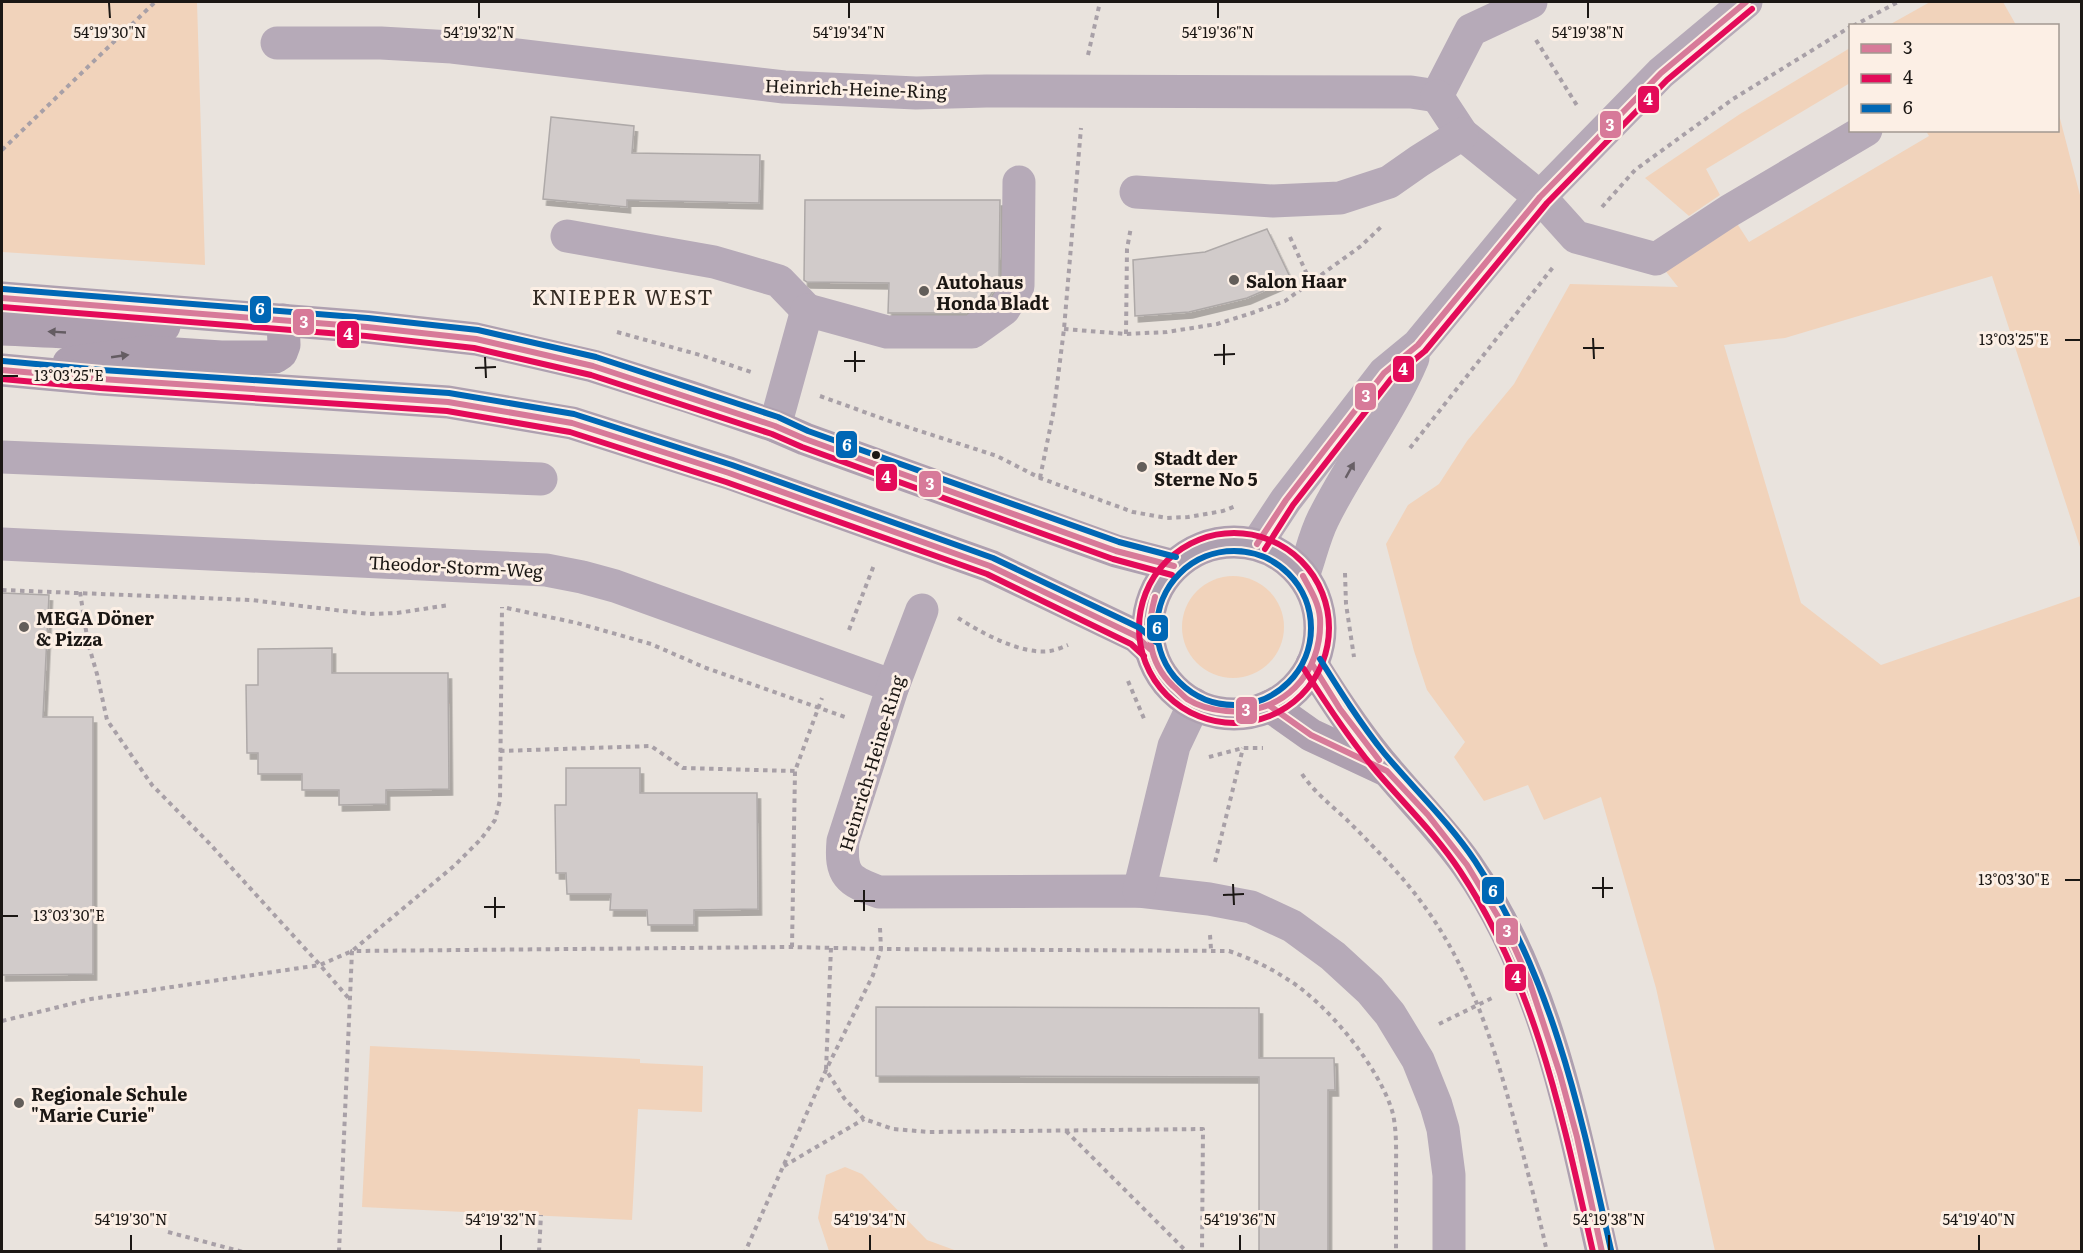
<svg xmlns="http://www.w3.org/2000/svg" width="2083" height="1253" viewBox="0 0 2083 1253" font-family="Literata,serif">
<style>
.green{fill:#f1d3bb}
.building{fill:#d1cbca;stroke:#aea9a8;stroke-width:1.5;filter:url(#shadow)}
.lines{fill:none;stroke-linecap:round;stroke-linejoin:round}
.path{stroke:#a8a0a7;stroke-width:4;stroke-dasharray:4.5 4.5;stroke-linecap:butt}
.minor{stroke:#b6aab8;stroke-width:33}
.major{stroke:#aea0b0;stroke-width:33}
.bus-1-casing{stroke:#fcefe5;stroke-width:10}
.bus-2-casing{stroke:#fcefe5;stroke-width:10}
.bus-3-casing{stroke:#fcefe5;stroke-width:10}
.bus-1{stroke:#d77a99;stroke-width:6}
.bus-2{stroke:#e30b59;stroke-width:6}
.bus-3{stroke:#0067b5;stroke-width:6}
.oneway{fill:#645c62}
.oneway2{fill:#686066}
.ticks{fill:none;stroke:#1b1714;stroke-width:2}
.poi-dot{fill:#635e5a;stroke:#fcefe5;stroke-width:2}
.bus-dot{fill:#1b1714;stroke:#fcefe5;stroke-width:2}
.labels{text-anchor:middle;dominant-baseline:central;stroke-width:6;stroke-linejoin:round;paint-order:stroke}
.street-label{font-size:18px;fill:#1b1714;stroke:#fcefe5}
.poi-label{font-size:18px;font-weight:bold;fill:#1b1714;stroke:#fcefe5;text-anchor:start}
.quarter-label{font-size:21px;letter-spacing:1.5px;fill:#352c24;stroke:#fcefe5}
.ticks-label{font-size:15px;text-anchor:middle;fill:#1b1714;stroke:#fcefe5;stroke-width:6;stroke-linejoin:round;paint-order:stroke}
.line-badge{stroke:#fcefe5;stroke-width:2}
.badge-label{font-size:16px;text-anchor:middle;font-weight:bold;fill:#fff}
</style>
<defs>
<filter id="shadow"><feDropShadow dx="3.5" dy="6" stdDeviation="0" flood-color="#0004"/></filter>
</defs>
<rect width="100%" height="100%" fill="#e9e3dd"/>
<g class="green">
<path d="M2 2H197L205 265 2 252Z"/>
<path d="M1930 2H2003L2016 25H1889Z"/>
<path d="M1850 48V83L1706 169 1720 195 1689 216 1645 178 1740 114Z"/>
<path d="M2058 111 2081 199V550L1992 276 1785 338 1724 345 1801 603 1881 665 2081 596V1251H1715L1656 988 1601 797 1544 820 1528 785 1484 801 1454 757 1465 742 1427 690 1414 651 1386 544 1408 505 1439 484 1467 441 1514 384 1570 284 1678 287 1656 259 1729 211 1749 242 1929 136 1926 131 2058 130Z"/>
<circle cx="1233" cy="627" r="51"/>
<path d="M370 1046 640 1059V1063L703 1066 702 1112 638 1109 632 1220 362 1207Z"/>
<path d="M845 1167 862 1174 927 1240 957 1251H829L818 1218 826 1175Z"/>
</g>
<g class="building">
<path d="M551 117 634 126 632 153 760 155 759 203 627 200V207L543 199Z"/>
<path d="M805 200H1000L999 281 990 296 966 313H888L889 283 807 282 804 280Z"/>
<path d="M1267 229 1291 279 1247 298 1189 312 1135 316 1133 260 1205 252Z"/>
<path d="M2 593 49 595 43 717H93V974L2 975Z"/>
<path d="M332 648V673H448L449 789 386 790V804L339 805V790H302V774H258V753H247L246 685H258V649Z"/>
<path d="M566 768H640V793H757L758 909 694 910V925H648L647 910H610L611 894H567L566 873H556L555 805H566Z"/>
<path d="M876 1007 1259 1008V1058H1334L1335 1090H1328V1251H1259V1077L876 1076Z"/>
</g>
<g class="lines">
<g class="path">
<path d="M1853 26 1898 2"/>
<path d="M1536 40 1578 107"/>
<path d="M1088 55 1100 2"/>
<path d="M2 150 155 2"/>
<path d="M1602 207 1635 170 1733 99 1850 27"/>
<path d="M1290 237 1311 283"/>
<path d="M1064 329 1126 334 1167 332 1217 324 1252 313 1285 301 1361 246 1383 225"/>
<path d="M617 332 700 355 751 372"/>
<path d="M1126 334 1127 249 1131 227"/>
<path d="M820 396 892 422 997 456 1040 478 1133 512 1167 518 1188 517 1223 511 1236 506"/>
<path d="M1410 448 1554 266"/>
<path d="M1040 478 1054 409 1064 329 1081 128"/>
<path d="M1345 573 1346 604 1354 657"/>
<path d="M2 590 251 600 369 614 397 613 449 605"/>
<path d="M80 592 88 643 97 674 107 720 152 785 209 843 320 965 351 1001"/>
<path d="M507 608 577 623 651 644 706 668 845 717"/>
<path d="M958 618C982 633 1021 655 1050 651 1056 650 1063 647 1068 645"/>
<path d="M849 630 874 565"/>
<path d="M1128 681 1145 721"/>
<path d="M500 751 651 746 683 768 795 771"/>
<path d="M1209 757 1243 748H1263"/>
<path d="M1302 774C1314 792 1330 804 1346 819 1373 846 1400 873 1422 903 1475 974 1499 1062 1521 1146 1530 1181 1539 1216 1547 1252"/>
<path d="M1215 862 1243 748"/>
<path d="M880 928 881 949 1229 951C1249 958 1269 967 1287 979 1327 1003 1381 1069 1393 1114 1397 1133 1396 1154 1396 1174 1396 1200 1396 1226 1396 1252"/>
<path d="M1210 935 1211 949"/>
<path d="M792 947 795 771 822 698"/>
<path d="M831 948 826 1070 844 1098 864 1119 893 1129 929 1132 1203 1129 1202 1252"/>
<path d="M2 1021 91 999 320 965 352 951 454 866 481 839 495 820 500 800 502 607"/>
<path d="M1439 1024 1494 997"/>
<path d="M1066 1131 1187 1252"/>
<path d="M784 1166 864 1119"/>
<path d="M168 1232 243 1252"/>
<path d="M339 1252 352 951 792 947 881 949 873 975 826 1070 745 1252"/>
<path d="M539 1252 541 1215"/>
</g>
<g class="minor">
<path d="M277 43H381L452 47 784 87 916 93 986 91 1411 92 1437 96 1471 30 1531 2"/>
<path d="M1437 96 1462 134 1540 197 1576 237 1656 259 1729 211 1866 130"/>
<path d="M1136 192 1273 201 1340 198 1389 182 1419 161 1462 134"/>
<path d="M567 236 714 262 779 281 807 310"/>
<path d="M775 426 807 310 887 332H972L1004 309 1018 286 1019 182"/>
<path d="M2 457 541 479"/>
<path d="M2 544 546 570 582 577 615 586 893 686"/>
<path d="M1257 544 1286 500 1384 373 1418 345 1540 197 1661 73 1746 2"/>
<path d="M1303 576C1310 558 1314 537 1323 519 1350 464 1389 415 1413 358"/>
<path d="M922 610 893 686 843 841C840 875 848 881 879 892L1139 891 1209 899 1251 907 1292 926 1333 956 1370 990 1390 1014 1418 1060 1436 1105 1443 1129 1449 1175V1252"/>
<path d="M1139 891 1174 746 1194 704"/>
</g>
<g class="major">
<path d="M2 298 367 327 476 339 593 366 690 397 775 426 805 439 1116 551 1174 566"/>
<path d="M2 329C58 331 108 337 164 326"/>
<path d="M69 363 146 352 221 357H275L281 353 284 345 283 320"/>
<path d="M2 370 101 379 448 402 572 423 729 473 990 566 1136 636 1150 649"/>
<circle cx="1234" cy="628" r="86"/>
<path d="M1312 664C1335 701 1359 738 1388 771 1414 802 1443 831 1467 865 1546 978 1572 1119 1602 1252"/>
<path d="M1270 706 1311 735 1384 769"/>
</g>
<defs>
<g id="bus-1">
<path d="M2 298 367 327 476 339 593 366 775 426 805 439 1116 551 1174 566"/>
<path d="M2 370 101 379 448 402 572 423 729 473 990 566 1136 636 1150 649"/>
<path d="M1257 544 1286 500 1384 373 1418 345 1540 197 1661 73 1746 2"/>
<path d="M1155 597C1146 630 1147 661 1173 686 1178 690 1182 695 1187 699 1198 706 1213 710 1226 711 1282 716 1323 674 1320 618 1319 603 1310 589 1303 576"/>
<path d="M1312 664 1340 709 1379 760"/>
<path d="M1270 706 1311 735 1387 771 1428 815 1467 865 1508 933 1529 980 1560 1074 1577 1137 1602 1252"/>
</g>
<g id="bus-2">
<path d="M2 307 366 336 474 348 591 375 772 434 802 447 1113 559 1172 575"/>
<path d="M2 379 100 388 447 411 570 432 726 482 987 574 1131 644 1144 656"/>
<circle cx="1234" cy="628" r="95"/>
<path d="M1265 549 1293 505 1391 379 1425 351 1547 203 1667 80 1752 9"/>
<path d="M1304 669C1325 702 1347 736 1372 766 1401 801 1435 833 1460 871 1536 985 1563 1120 1593 1252"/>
</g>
<g id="bus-3">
<path d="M3 289 368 318 478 330 596 357 778 417 808 431 1119 542 1176 557"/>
<path d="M3 361 102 370 449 393 574 414 732 465 993 558 1140 628 1156 642"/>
<circle cx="1234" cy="628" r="77"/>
<path d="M1320 659C1340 691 1360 723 1384 753 1414 789 1449 822 1475 861 1553 978 1581 1115 1611 1250"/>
</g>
</defs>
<use href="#bus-1" class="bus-1-casing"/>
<use href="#bus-2" class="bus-2-casing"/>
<use href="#bus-3" class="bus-3-casing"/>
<use href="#bus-1" class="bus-1"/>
<use href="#bus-2" class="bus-2"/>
<use href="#bus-3" class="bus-3"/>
</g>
<defs><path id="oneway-solid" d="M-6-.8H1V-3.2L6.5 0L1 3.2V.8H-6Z" transform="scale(1.5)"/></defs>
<g class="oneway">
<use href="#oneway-solid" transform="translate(57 332) rotate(-177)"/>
<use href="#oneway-solid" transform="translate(120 356) rotate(-8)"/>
</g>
<use class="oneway2" href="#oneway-solid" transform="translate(1350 470) rotate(-61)"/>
<path class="ticks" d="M109 3 110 18M479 3V18M849 3V18M1218 3V18M1588 3V18M1593 338 1594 359M2065 340H2080M1224 344V365M1583 348H1604M855 351V372M1214 355 1235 354M485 357 486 378M844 361H865M475 368 496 367M3 376H18M1603 877V898M2065 880H2080M1233 884 1234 905M1592 888H1613M864 890V911M1223 895 1244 894M495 897V918M854 901H875M484 907H505M3 916H18M131 1235V1250M501 1235V1250M870 1235V1250M1240 1235V1250M1609 1235V1250M1979 1235V1250"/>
<g class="poi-dot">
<circle cx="1234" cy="280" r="6"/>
<circle cx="924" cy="291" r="6"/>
<circle cx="1142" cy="467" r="6"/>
<circle cx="24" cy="627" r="6"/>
<circle cx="19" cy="1103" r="6"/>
</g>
<circle class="bus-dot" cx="876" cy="455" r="5"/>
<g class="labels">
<g class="street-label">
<text transform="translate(856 88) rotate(2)">Heinrich-Heine-Ring</text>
<text transform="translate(456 566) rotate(3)">Theodor-Storm-Weg</text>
<text transform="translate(871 763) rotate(-73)">Heinrich-Heine-Ring</text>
</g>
<g class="poi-label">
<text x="1246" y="280">Salon Haar</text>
<text x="936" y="281">Autohaus<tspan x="936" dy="21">Honda Bladt</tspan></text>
<text x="1154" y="457">Stadt der<tspan x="1154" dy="21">Sterne No 5</tspan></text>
<text x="36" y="617">MEGA Döner<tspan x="36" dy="21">&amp; Pizza</tspan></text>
<text x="31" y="1093">Regionale Schule<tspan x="31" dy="21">"Marie Curie"</tspan></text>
</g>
<g class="quarter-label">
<text x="623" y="295">KNIEPER WEST</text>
</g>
</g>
<g class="ticks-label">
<text x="110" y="38">54°19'30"N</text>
<text x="479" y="38">54°19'32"N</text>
<text x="849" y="38">54°19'34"N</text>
<text x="1218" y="38">54°19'36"N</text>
<text x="1588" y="38">54°19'38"N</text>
<text x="2014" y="345">13°03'25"E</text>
<text x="69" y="381">13°03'25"E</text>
<text x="2014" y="885">13°03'30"E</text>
<text x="69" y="921">13°03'30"E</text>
<text x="131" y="1225">54°19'30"N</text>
<text x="501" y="1225">54°19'32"N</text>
<text x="870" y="1225">54°19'34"N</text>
<text x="1240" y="1225">54°19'36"N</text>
<text x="1609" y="1225">54°19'38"N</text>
<text x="1979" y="1225">54°19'40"N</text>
</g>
<g class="line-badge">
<rect x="1637" y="85" width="23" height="29" rx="6" fill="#e30b59"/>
<rect x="1599" y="110" width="23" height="29" rx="6" fill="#d77a99"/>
<rect x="249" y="295" width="23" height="29" rx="6" fill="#0067b5"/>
<rect x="292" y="308" width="23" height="28" rx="6" fill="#d77a99"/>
<rect x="336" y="320" width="24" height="29" rx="6" fill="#e30b59"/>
<rect x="1392" y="355" width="23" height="28" rx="6" fill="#e30b59"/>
<rect x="1354" y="382" width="23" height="29" rx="6" fill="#d77a99"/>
<rect x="835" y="430" width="23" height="29" rx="6" fill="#0067b5"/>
<rect x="875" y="463" width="23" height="29" rx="6" fill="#e30b59"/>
<rect x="918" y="470" width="24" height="28" rx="6" fill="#d77a99"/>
<rect x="1146" y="614" width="23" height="28" rx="6" fill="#0067b5"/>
<rect x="1235" y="696" width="23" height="29" rx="6" fill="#d77a99"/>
<rect x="1481" y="876" width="24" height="29" rx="6" fill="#0067b5"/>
<rect x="1495" y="917" width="24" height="29" rx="6" fill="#d77a99"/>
<rect x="1504" y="963" width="23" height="29" rx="6" fill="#e30b59"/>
</g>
<g class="badge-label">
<text x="1648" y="105">4</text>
<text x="1610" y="131">3</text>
<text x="260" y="315">6</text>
<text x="304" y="328">3</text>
<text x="348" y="340">4</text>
<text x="1403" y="375">4</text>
<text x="1366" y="402">3</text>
<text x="847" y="451">6</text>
<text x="886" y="483">4</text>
<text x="930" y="490">3</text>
<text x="1157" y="634">6</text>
<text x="1246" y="716">3</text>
<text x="1493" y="897">6</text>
<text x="1507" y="937">3</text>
<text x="1516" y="983">4</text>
</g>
<rect width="2083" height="1253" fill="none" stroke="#1b1714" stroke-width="6"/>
<rect x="1849" y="24" width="210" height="108" fill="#fcefe5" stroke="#a29991" stroke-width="1.5"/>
<rect x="1861" y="44" width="30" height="9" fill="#d77a99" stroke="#a29991" stroke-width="1.5"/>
<text x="1903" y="54" font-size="18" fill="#1b1714">3</text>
<rect x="1861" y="74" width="30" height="9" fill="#e30b59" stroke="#a29991" stroke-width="1.5"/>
<text x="1903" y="84" font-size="18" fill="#1b1714">4</text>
<rect x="1861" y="104" width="30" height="9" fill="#0067b5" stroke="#a29991" stroke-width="1.5"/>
<text x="1903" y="114" font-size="18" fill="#1b1714">6</text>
</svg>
